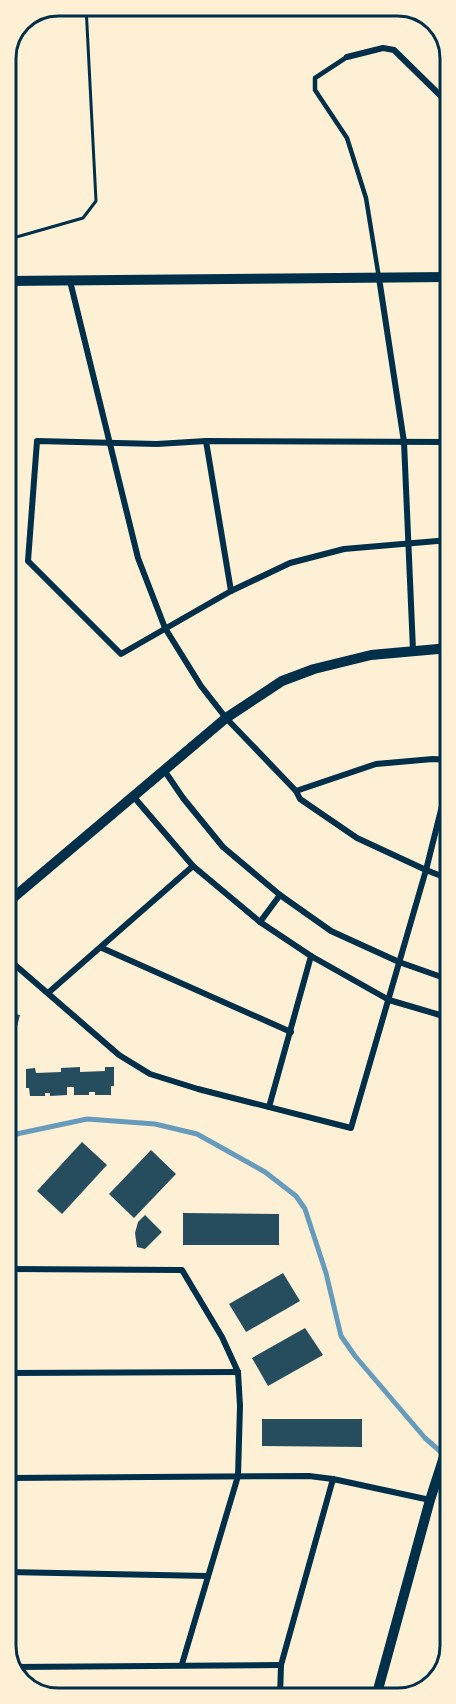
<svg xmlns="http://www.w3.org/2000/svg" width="456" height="1704" viewBox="0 0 456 1704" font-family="Commissioner,sans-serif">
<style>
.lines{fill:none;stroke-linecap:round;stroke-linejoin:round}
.stream{stroke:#669bbc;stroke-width:5}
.building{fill:#264d5e}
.path{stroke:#003049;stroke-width:3}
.service{stroke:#003049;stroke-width:4.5}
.minor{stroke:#003049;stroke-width:6}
.tertiary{stroke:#003049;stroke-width:10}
.rim{fill:none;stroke:#003049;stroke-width:3}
</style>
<rect width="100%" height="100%" fill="#fdf0d5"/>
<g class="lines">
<path class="stream" d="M7 1136 87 1119 155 1124 197 1134 265 1172 296 1196 305 1209 326 1273 341 1336 355 1356 425 1438 450 1460"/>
</g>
<g class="building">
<path d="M11 1013 20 1015 15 1034 12 1033 10 1041H7V1016L10 1017Z"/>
<path d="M80 1067V1072L105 1071V1067H114V1086H111V1095H95V1092H89V1095H74V1087H67V1095L50 1096V1093H45V1096H30L29 1088H26V1069L35 1068 36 1073 61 1072V1068Z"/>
<path d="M82 1142 107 1165 62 1214 37 1191Z"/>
<path d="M151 1150 176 1174 134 1218 109 1194Z"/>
<path d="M7 1173H12L13 1192 9 1193V1201H7Z"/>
<path d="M183 1213 279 1214V1245H183Z"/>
<path d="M145 1215 162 1232 145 1249 137 1247 135 1233 138 1222Z"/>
<path d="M7 1229H13V1249H10V1257H7Z"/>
<path d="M283 1273 300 1301 246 1332 229 1304Z"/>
<path d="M305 1328 323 1355 268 1386 252 1358Z"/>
<path d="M262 1419H362V1447L262 1446Z"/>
<path d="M400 1690H419L408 1697H401Z"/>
</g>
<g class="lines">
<path class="path" d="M6 240 83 218 96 201 86 6"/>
<path class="service" d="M347 57 315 78V90L347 138 366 198 379 278"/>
<g class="minor">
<path d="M347 57 383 48 394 50 449 104"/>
<path d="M379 278 404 442 413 650"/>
<path d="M70 281 138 558 165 628 201 686 226 718 296 791 300 799 357 838 426 870 449 879"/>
<path d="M206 441 231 591"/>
<path d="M449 442 206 441 157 444 37 441 28 561 121 654 231 591 290 563 344 549 449 540"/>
<path d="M164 770 183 798 223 847 280 895 331 931 399 962 450 980"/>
<path d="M296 791 376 764 433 759 449 760"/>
<path d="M133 796 193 866 260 922 311 956 389 1000 450 1018"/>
<path d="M260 922 280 895"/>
<path d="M102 948 291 1032"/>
<path d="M7 958 119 1055 150 1074 198 1089 351 1128 426 870 449 778"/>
<path d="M48 993 193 866"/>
<path d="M269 1107 311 956"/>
<path d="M7 1269 182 1270 222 1337 238 1372 240 1406 238 1476 182 1664"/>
<path d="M7 1373 238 1372"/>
<path d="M7 1478 309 1476 333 1479 430 1500"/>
<path d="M7 1572 208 1576"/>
<path d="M7 1579 10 1373 8 1269"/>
<path d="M13 1667 281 1665"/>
<path d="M280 1697 281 1665 333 1479"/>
</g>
<g class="tertiary">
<path d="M6 281 449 277"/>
<path d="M7 903 226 718 282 681 314 669 371 655 449 648"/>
<path d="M376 1697 430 1500 450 1438"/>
</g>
</g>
<path d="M0 0H456V1704H0ZM58 16H398A42 42 0 0 1 440 58V1646A42 42 0 0 1 398 1688H58A42 42 0 0 1 16 1646V58A42 42 0 0 1 58 16Z" fill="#fdf0d5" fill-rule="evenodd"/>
<path class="rim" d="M58 16H398A42 42 0 0 1 440 58V1646A42 42 0 0 1 398 1688H58A42 42 0 0 1 16 1646V58A42 42 0 0 1 58 16Z"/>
</svg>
